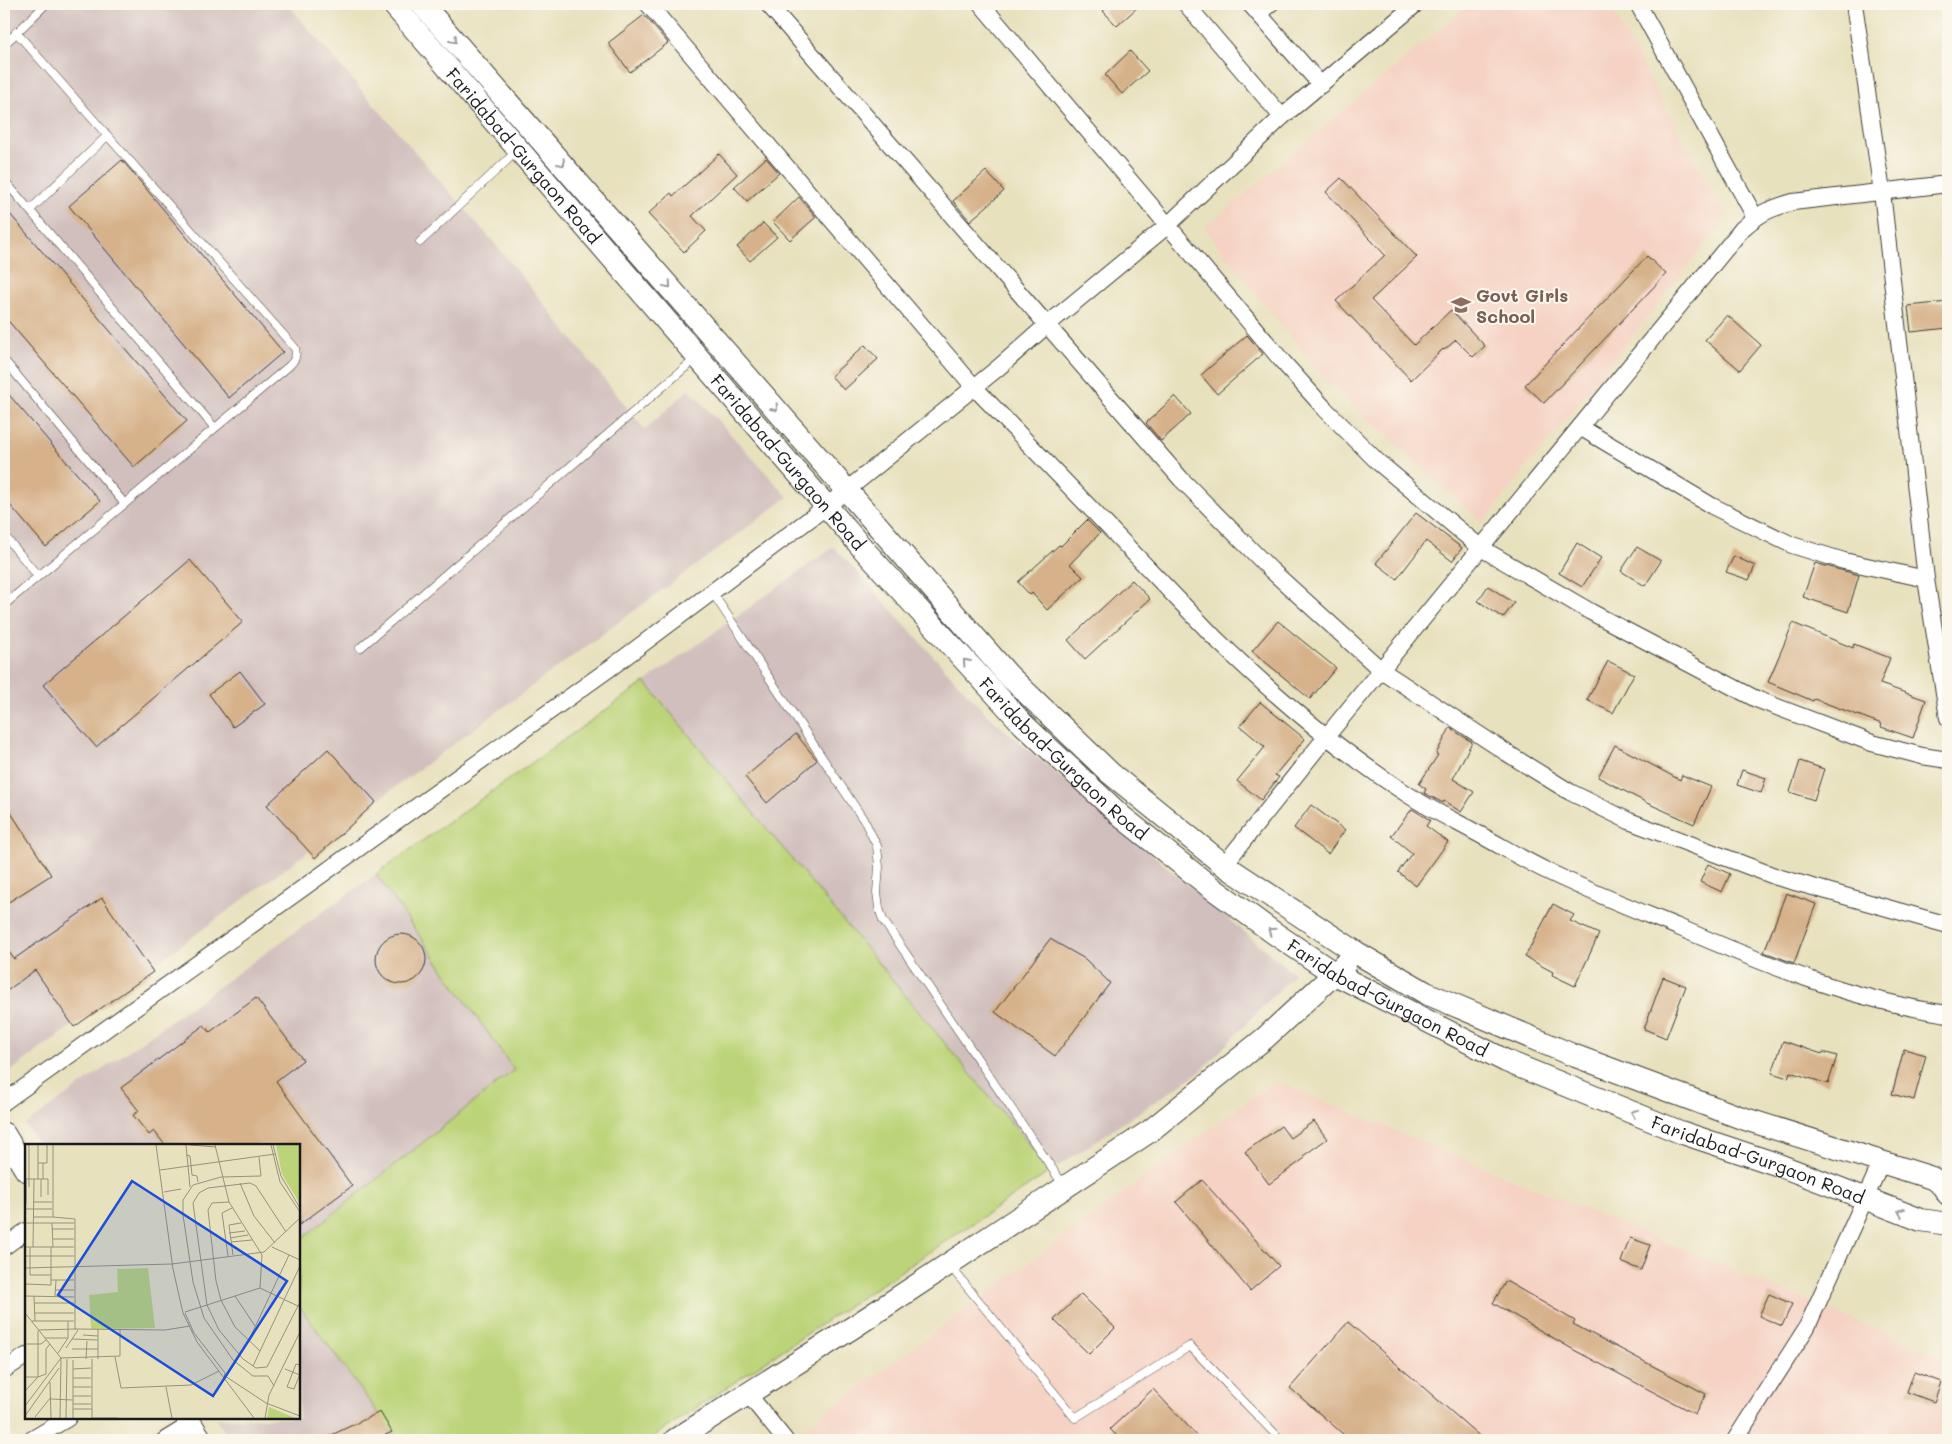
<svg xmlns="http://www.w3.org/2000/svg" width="1952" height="1444" viewBox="0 0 1952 1444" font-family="Mali,sans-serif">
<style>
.built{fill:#f5d2c3}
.industrial{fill:#d1bfbd}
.green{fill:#bcd479;stroke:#6c784a}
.building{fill:#d6b189}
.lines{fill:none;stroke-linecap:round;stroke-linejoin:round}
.lane-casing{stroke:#3b3a34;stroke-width:9}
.street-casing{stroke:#3b3a34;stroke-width:18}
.secondary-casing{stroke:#3b3a34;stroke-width:24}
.lane{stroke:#fff;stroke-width:8}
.street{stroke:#fff;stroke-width:16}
.secondary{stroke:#fff;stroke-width:22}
.oneway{stroke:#999}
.labels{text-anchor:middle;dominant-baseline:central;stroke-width:4;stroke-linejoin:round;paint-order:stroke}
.street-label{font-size:18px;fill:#1c1c1c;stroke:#fbf7ec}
.education-label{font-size:18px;font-weight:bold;fill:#785e54;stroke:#fbf7ec;text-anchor:start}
.inset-road{fill:none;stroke:#96927d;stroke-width:1}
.view{fill:#1d4ed8;fill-opacity:0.15;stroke:#1d4ed8;stroke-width:2.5}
.inset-edge{fill:none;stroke:#1c1c1c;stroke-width:2.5}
</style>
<rect width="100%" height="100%" fill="#fbf7ec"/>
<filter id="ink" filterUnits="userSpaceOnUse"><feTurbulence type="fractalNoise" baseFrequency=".02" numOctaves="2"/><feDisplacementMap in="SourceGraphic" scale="10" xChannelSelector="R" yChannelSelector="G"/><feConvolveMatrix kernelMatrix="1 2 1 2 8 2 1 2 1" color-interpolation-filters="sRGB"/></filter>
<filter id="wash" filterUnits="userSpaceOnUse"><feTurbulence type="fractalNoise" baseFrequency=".0096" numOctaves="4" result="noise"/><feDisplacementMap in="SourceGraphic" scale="20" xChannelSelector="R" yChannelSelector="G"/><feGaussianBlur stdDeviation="1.12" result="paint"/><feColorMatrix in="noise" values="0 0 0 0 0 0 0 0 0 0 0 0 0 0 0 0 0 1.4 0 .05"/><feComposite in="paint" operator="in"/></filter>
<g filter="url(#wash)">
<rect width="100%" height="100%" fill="#e8e1be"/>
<g class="built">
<path d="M1470 4H1609L1726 218 1483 523 1327 382 1204 228Z"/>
<path d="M1275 1081 1948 1359V1440H788Z"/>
</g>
<g class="industrial">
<path d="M4 4H287L506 257 645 430 689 389 788 497 4 1076Z"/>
<path d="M834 547 987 715 1294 974 1201 1071 1051 1171 645 682Z"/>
<path d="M376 874 514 1070 299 1241V1145H39L25 1125Z"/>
<path d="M299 1306 398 1440H230L216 1418H299Z"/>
</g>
<path class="green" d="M645 682 1051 1171 648 1440H398L299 1306V1241L514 1070 376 874Z"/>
<g id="blocks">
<g class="building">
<path d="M1111 4H1141L1117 26 1103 11Z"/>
<path d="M644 15 668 43 630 72 608 43Z"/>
<path d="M1130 51 1148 71 1122 94 1105 75Z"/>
<path d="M719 154 737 174 692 216 706 231 684 252 648 214 671 193 673 196Z"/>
<path d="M766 158 779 173 747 201 734 187Z"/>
<path d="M122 160 283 352 229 398 69 206Z"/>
<path d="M986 171 1004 191 970 221 953 201Z"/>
<path d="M1341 178 1417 257 1371 300 1414 345 1451 310 1485 346 1473 357 1456 340 1444 350 1443 349 1411 380 1336 301 1385 255 1326 192Z"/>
<path d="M799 197 816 217 790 240 773 222Z"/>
<path d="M4 207 187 421 134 467 4 316Z"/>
<path d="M763 223 777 237 750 261 737 247Z"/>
<path d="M1647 256 1666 274 1544 403 1525 385Z"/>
<path d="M1948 302V328L1911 332 1908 306Z"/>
<path d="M1727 315 1761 345 1740 370 1705 340Z"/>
<path d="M1247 335 1263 354 1217 394 1201 375Z"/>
<path d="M865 345 878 359 844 390 831 376Z"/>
<path d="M4 389 100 501 46 547 4 498Z"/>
<path d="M1175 396 1191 414 1161 441 1146 423Z"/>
<path d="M1416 513 1462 548 1452 561 1426 541 1397 579 1376 563Z"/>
<path d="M1087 520 1100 533 1070 564 1083 577 1047 610 1032 593 1030 595 1018 582 1059 545 1061 546Z"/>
<path d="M1577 543 1601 558 1582 587 1559 573Z"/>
<path d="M1637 547 1661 561 1645 586 1621 571Z"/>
<path d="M1734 556 1755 566 1749 580 1726 572Z"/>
<path d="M190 560 243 622 96 747 43 685Z"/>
<path d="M1815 563 1859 575 1848 612 1803 597Z"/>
<path d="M1132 580 1150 599 1085 659 1068 640Z"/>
<path d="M1488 586 1514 603 1503 618 1478 601Z"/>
<path d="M1278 621 1336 668 1310 699 1252 651Z"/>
<path d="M1793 623 1853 648 1854 644 1890 658 1880 684 1926 700 1913 738 1881 727 1882 724 1814 699 1813 701 1768 682Z"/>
<path d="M1608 661 1634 674 1613 713 1587 700Z"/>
<path d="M240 671 265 704 233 727 209 694Z"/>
<path d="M1260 702 1305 739 1275 775 1279 777 1261 800 1237 781 1265 747 1240 726Z"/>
<path d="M1450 728 1472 742 1453 779 1474 792 1461 812 1444 801 1443 803 1424 793 1426 789 1419 784 1438 755 1436 754Z"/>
<path d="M796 734 817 760 767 803 745 777Z"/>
<path d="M1615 745 1680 780 1682 775 1711 787 1694 824 1647 803 1598 777Z"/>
<path d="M328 749 376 802 315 858 267 805Z"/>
<path d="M1800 761 1824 769 1814 800 1790 792Z"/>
<path d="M1742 770 1766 778 1761 793 1737 785Z"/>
<path d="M4 802 51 875 4 905Z"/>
<path d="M1311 805 1345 830 1328 854 1294 828Z"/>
<path d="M1412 809 1430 820 1426 826 1448 842 1416 886 1398 872 1412 853 1391 836Z"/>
<path d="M1708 864 1730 874 1722 892 1700 882Z"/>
<path d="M1786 893 1816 904 1794 963 1764 952Z"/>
<path d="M102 898 153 972 74 1027 35 970 4 993V945L14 959Z"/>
<path d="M1553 904 1574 915 1570 921 1599 934 1575 986 1552 975 1553 972 1525 957Z"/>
<circle cx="401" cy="959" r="25"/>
<path d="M1050 939 1085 959 1110 983 1055 1056 995 1012Z"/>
<path d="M1663 977 1686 986 1666 1038 1644 1029Z"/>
<path d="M256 998 303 1060 276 1081 352 1186 299 1225V1145H165L154 1131 149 1135 133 1115 139 1111 121 1088 204 1025 210 1032Z"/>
<path d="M1783 1041 1822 1054 1823 1052 1837 1056 1828 1084 1790 1072 1788 1078 1772 1073Z"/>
<path d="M1904 1049 1926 1055 1914 1100 1892 1094Z"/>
<path d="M1314 1121 1327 1139 1303 1156 1305 1158 1269 1184 1245 1152 1281 1126 1290 1138Z"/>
<path d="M1202 1180 1279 1266 1250 1291 1176 1202Z"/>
<path d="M1630 1238 1650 1245 1641 1270 1621 1262Z"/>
<path d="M1506 1281 1575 1321 1573 1324 1706 1394 1695 1414 1574 1350 1493 1303Z"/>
<path d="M1081 1294 1115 1328 1089 1354 1054 1320Z"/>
<path d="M1769 1294 1792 1304 1782 1326 1759 1316Z"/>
<path d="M1348 1322 1484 1440H1350L1290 1388Z"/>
<path d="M1914 1372 1941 1382 1934 1402 1907 1392Z"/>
<path d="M1153 1389 1201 1440H1121L1110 1429Z"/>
<path d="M380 1412 392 1432 375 1440H321Z"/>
</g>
</g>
</g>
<g filter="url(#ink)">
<use href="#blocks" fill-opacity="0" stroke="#3b3a34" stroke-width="1"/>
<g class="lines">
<defs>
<g id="lane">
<path d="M4 45 46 4"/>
<path d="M4 180 214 427"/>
<path d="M30 210 107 136"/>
<path d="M420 242 517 151"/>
<path d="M4 360 124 503"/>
<path d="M4 535 38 576"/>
<path d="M712 592 865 822 877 846 879 867 877 892 879 908 883 920 1064 1186"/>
<path d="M4 605 289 366C295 360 297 356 295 348L16 32"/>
<path d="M360 648 695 359"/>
<path d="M950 1266 1075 1418 1190 1346 1281 1440"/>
</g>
<g id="street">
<path d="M648 4 974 387 1216 639C1275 696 1338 750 1407 794 1428 808 1451 819 1473 831 1498 844 1522 859 1547 871 1590 892 1634 909 1678 927 1767 965 1852 1000 1948 1014"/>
<path d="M768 4 1181 479 1271 570 1381 670 1507 753 1570 792 1629 821 1777 877 1948 925"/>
<path d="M981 4 1283 362 1325 409 1378 462 1481 548 1591 612 1756 699 1872 743 1922 756 1948 760"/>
<path d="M1186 4 1282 117"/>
<path d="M1250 4 1321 85"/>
<path d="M1638 4 1755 217"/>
<path d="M1854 4 1882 192 1926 579 1948 718"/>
<path d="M1258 13 1270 4"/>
<path d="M1580 427 1712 506 1792 545 1844 561 1926 579"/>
<path d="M1224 865 1326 737 1742 229C1761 212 1769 209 1793 202L1948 184"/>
<path d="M4 1102 613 666 827 506 998 368 1047 325 1168 225 1282 117 1416 4"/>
<path d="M4 1247 26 1231"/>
<path d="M4 1370 26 1356"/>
<path d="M748 1394 785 1440"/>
<path d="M31 1440 68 1418"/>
<path d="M165 1440 191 1424"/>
<path d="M1735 1440 1807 1327 1882 1161"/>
</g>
<g id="secondary">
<path id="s1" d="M393 4 865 551 1023 724 1122 817 1208 885 1274 933 1335 974 1506 1061 1680 1132 1776 1164 1921 1220 1948 1224"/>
<path d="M422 4 1008 675 1110 773 1224 865 1357 953 1426 993 1570 1054 1739 1117 1932 1178 1942 1185 1948 1194"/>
<path d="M4 1134 26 1170"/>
<path d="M187 1418 201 1440"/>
<path d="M675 1440 855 1326 1150 1131 1265 1038 1345 964"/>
</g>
</defs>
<use href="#lane" class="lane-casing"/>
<use href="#street" class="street-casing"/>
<use href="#secondary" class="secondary-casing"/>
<use href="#lane" class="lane"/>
<use href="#street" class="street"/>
<use href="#secondary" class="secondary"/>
</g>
<defs><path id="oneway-chevron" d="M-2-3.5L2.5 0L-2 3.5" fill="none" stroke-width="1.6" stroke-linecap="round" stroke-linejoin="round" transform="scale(1.25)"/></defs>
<g class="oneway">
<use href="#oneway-chevron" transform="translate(454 40) rotate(49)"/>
<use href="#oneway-chevron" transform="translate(562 163) rotate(49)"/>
<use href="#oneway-chevron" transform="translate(668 285) rotate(49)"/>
<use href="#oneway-chevron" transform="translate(775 408) rotate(49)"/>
<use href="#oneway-chevron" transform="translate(966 662) rotate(-132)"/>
<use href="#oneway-chevron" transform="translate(1271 931) rotate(-145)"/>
<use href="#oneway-chevron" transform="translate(1634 1113) rotate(-158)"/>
<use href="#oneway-chevron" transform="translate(1901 1212) rotate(-158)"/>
</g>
</g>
<defs>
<symbol id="school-bare" viewBox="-9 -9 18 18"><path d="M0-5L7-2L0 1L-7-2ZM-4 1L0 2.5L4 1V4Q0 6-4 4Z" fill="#8d6e63" stroke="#fbf7ec" stroke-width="2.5" paint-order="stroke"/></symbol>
</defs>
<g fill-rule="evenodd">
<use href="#school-bare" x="1447" y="291" width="28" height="28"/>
</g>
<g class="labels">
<g class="street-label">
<text stroke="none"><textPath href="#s1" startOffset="200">Faridabad-Gurgaon Road</textPath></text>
<text stroke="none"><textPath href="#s1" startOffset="605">Faridabad-Gurgaon Road</textPath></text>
<text stroke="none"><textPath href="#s1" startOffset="1010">Faridabad-Gurgaon Road</textPath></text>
<text stroke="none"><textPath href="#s1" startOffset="1415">Faridabad-Gurgaon Road</textPath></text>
<text stroke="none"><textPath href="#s1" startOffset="1820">Faridabad-Gurgaon Road</textPath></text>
</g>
<g class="education-label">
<text x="1476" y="295">Govt Girls<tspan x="1476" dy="21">School</tspan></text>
</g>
</g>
<g transform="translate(25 1144)">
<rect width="275" height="275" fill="#e8e1be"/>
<path d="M251 1H275V60L257 30ZM123 124 130 184 66 185 64 151 93 148 92 125ZM244 263 270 274H242Z" fill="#bcd479"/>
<path class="inset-road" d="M4 1V43M28 1V73L50 75V185L140 186 165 182M131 1 148 125 158 169 172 198 229 274M161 1 165 43M165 1 191 3M190 1 204 58 237 111 235 144M246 1 255 38 275 68M248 1 256 32 275 64M161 11 165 12 167 31 172 32 173 38M234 13 236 32 196 33 168 41 158 56V71L168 138 179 174 208 216 228 232H243L249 242M13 19H22V1M18 19V35M135 26 250 10M0 35H23V51M1 35V60M13 35V1M215 39 229 72 250 99M139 48 156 45M16 53V35M8 58H27M204 58 187 59 183 66 191 137 196 156 210 183 235 207M0 65H27M8 73H28M0 79H49M27 79 28 103M27 85H49M261 88 231 42 225 39 183 44 174 49 168 59 182 161 194 186 218 215 231 224 242 223 275 158M204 89 220 87M205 94 223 91M28 95H49M206 98 227 96M0 103H49M5 103V131H26M8 103 9 35M247 103 275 116M208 111 204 81 216 79M0 112H49M203 112 197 69 207 64M0 124 147 120 239 108 275 74M26 136H49M0 140 26 141V103M30 146H49M0 152 49 153M9 152 10 177M30 152 31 136M210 152 230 182M9 159H49M160 168 235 144 275 163M0 169 36 214 35 274M9 169H49M160 169 169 189 200 229 199 234M7 177H49M13 186 51 185M58 191 73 192M20 194H43M47 195 73 196M223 198 264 111M0 200H16L21 196M41 204 53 186M47 205H73M33 209 43 194V177M90 213 96 244 166 241 194 227M36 214 95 212V186M61 215 62 197M73 215V185M275 221 271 220 262 243 269 245 275 230M228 222 275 122M48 225 66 224M260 225 275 231M200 232 241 259 275 272M0 233H13V187M48 234H66M25 238 26 274M48 243H66M141 243 147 274M0 247 13 233 21 230V205L25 200M48 252H66M26 255 48 256M48 260H66M0 262 36 214M48 265H67M0 272 34 224M10 273 26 253M41 274 42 215M48 274V216M67 274V215M67 274H93M240 274 244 251 275 188"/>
<path class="view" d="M107 37 262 137 188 252 33 151Z"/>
<rect width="275" height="275" class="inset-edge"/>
</g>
<rect width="1952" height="1444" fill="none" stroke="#fbf7ec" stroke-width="20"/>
</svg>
